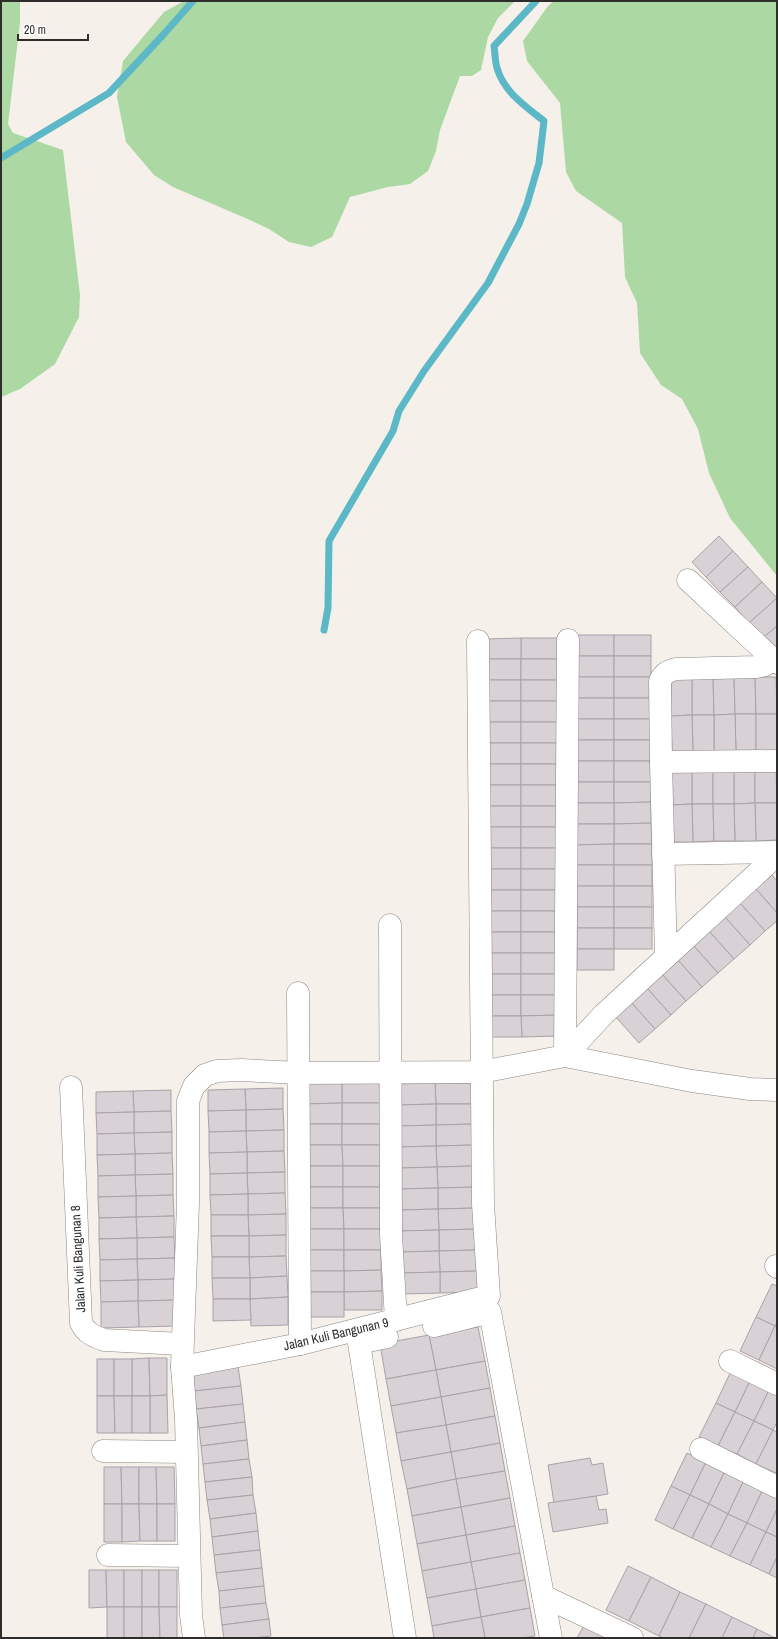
<svg xmlns="http://www.w3.org/2000/svg" width="778" height="1639" viewBox="0 0 778 1639" font-family="'Archivo Narrow',sans-serif">
<style>
.green{fill:#acd8a4}
.lines{fill:none;stroke-linecap:round;stroke-linejoin:round}
.stream{stroke:#5cb8c6;stroke-width:7}
.building{fill:#d8d1d6;stroke:#a9a2a7}
.minor-casing{stroke:#8b8681;stroke-width:23}
.minor{stroke:#fff;stroke-width:22}
.labels{text-anchor:middle;dominant-baseline:central;stroke-width:3;stroke-linejoin:round;paint-order:stroke}
.street-label{font-size:13px;fill:#2f2d2b;stroke:#fff}
</style>
<rect width="100%" height="100%" fill="#f5f0ea"/>
<g class="green">
<path d="M1 1H20V22L8 124 13 133 63 150 80 295 79 317 55 364 20 389 1 397Z"/>
<path d="M184 1H515L498 18 488 37 481 70 472 76H460L440 130 436 151 428 171 410 184 388 187 350 197 332 237 311 247 289 242 269 229 250 220 173 187 154 175 126 142 117 97 123 61 164 12Z"/>
<path d="M554 1H777V576L730 518 709 473 698 429 682 399 661 385 640 353 637 303 625 277 622 223 576 191 566 172 560 103 527 61 523 41 548 6Z"/>
</g>
<g class="lines">
<g class="stream">
<path d="M1 158 109 93 163 35 193 1"/>
<path d="M324 630 328 608 329 541 393 431 399 411 424 371 488 283 519 224 527 204 539 163 544 121C525 106 504 92 497 68 495 61 495 53 494 46L536 1"/>
</g>
</g>
<g class="building">
<path d="M719 536 733 551 706 577 692 562Z"/>
<path d="M733 551 748 567 720 592 706 577Z"/>
<path d="M748 567 762 582 735 607 720 592Z"/>
<path d="M762 582 777 598 749 623 735 607Z"/>
<path d="M777 598V626L763 638 749 623Z"/>
<path d="M777 626V653L763 638Z"/>
<rect x="576" y="635" width="38" height="21"/>
<rect x="614" y="635" width="37" height="21"/>
<rect x="521" y="638" width="38" height="21"/>
<path d="M521 638V659H484V639Z"/>
<rect x="576" y="656" width="38" height="21"/>
<rect x="614" y="656" width="37" height="21"/>
<rect x="484" y="659" width="37" height="21"/>
<rect x="521" y="659" width="38" height="21"/>
<rect x="576" y="677" width="38" height="21"/>
<rect x="614" y="677" width="37" height="21"/>
<path d="M713 677 714 715H692V678Z"/>
<path d="M713 677H734L735 714 714 715Z"/>
<path d="M734 677H755L756 714H735Z"/>
<path d="M755 677H776L777 714H756Z"/>
<path d="M671 678H692V715L671 716Z"/>
<rect x="484" y="680" width="37" height="21"/>
<rect x="521" y="680" width="38" height="21"/>
<rect x="576" y="698" width="38" height="21"/>
<rect x="614" y="698" width="37" height="21"/>
<rect x="484" y="701" width="37" height="21"/>
<rect x="521" y="701" width="38" height="21"/>
<path d="M735 714H756V751L736 752Z"/>
<path d="M735 714 736 752H714V715Z"/>
<rect x="756" y="714" width="21" height="37"/>
<path d="M692 715H714V752H693Z"/>
<path d="M692 715 693 752 672 753 671 716Z"/>
<rect x="576" y="719" width="38" height="21"/>
<rect x="614" y="719" width="37" height="21"/>
<rect x="484" y="722" width="37" height="21"/>
<rect x="521" y="722" width="38" height="21"/>
<rect x="576" y="740" width="38" height="21"/>
<rect x="614" y="740" width="37" height="21"/>
<rect x="484" y="743" width="37" height="21"/>
<rect x="521" y="743" width="38" height="21"/>
<rect x="576" y="761" width="38" height="21"/>
<rect x="614" y="761" width="37" height="21"/>
<rect x="484" y="764" width="37" height="21"/>
<rect x="521" y="764" width="38" height="21"/>
<path d="M755 766V803L734 804V767Z"/>
<path d="M755 766H776L777 803H755Z"/>
<rect x="692" y="767" width="21" height="37"/>
<path d="M692 767V804L671 805V768Z"/>
<rect x="713" y="767" width="21" height="37"/>
<rect x="576" y="782" width="38" height="21"/>
<path d="M614 782H651V802L614 803Z"/>
<rect x="484" y="785" width="37" height="21"/>
<rect x="521" y="785" width="38" height="21"/>
<path d="M651 802V823L614 824V803Z"/>
<rect x="576" y="803" width="38" height="21"/>
<path d="M755 803H777V840L756 841Z"/>
<path d="M755 803 756 841H735L734 804Z"/>
<path d="M692 804H713L714 841 693 842Z"/>
<path d="M692 804 693 842H672L671 805Z"/>
<path d="M713 804H734L735 841H714Z"/>
<rect x="484" y="806" width="37" height="21"/>
<rect x="521" y="806" width="38" height="21"/>
<path d="M651 823 652 844H614V824Z"/>
<path d="M576 824H614V844L576 845Z"/>
<rect x="484" y="827" width="37" height="21"/>
<rect x="521" y="827" width="38" height="21"/>
<path d="M614 844V865H576V845Z"/>
<rect x="614" y="844" width="38" height="21"/>
<rect x="484" y="848" width="37" height="21"/>
<rect x="521" y="848" width="38" height="21"/>
<path d="M576 865H614V886H577Z"/>
<rect x="614" y="865" width="38" height="21"/>
<rect x="484" y="869" width="37" height="21"/>
<rect x="521" y="869" width="38" height="21"/>
<path d="M772 875 777 881V913L756 889Z"/>
<rect x="577" y="886" width="37" height="21"/>
<rect x="614" y="886" width="38" height="21"/>
<path d="M756 889 777 913V921L765 931 740 903Z"/>
<rect x="484" y="890" width="37" height="21"/>
<rect x="521" y="890" width="38" height="21"/>
<path d="M740 903 765 931 750 945 725 917Z"/>
<rect x="577" y="907" width="37" height="21"/>
<rect x="614" y="907" width="38" height="21"/>
<rect x="484" y="911" width="37" height="21"/>
<rect x="521" y="911" width="38" height="21"/>
<path d="M725 917 750 945 734 959 709 931Z"/>
<rect x="577" y="928" width="37" height="21"/>
<rect x="614" y="928" width="38" height="21"/>
<path d="M709 931 734 959 718 973 693 945Z"/>
<rect x="484" y="932" width="37" height="21"/>
<rect x="521" y="932" width="38" height="21"/>
<path d="M693 945 718 973 702 987 677 959Z"/>
<rect x="577" y="949" width="37" height="21"/>
<rect x="484" y="953" width="37" height="21"/>
<rect x="521" y="953" width="38" height="21"/>
<path d="M677 959 702 987 686 1001 661 973Z"/>
<path d="M661 973 686 1001 671 1015 646 987Z"/>
<rect x="484" y="974" width="37" height="21"/>
<rect x="521" y="974" width="38" height="21"/>
<path d="M646 987 671 1015 655 1029 630 1001Z"/>
<rect x="484" y="995" width="37" height="21"/>
<path d="M521 995H559V1015L521 1016Z"/>
<path d="M630 1001 655 1029 639 1043 614 1015Z"/>
<path d="M559 1015V1036L522 1037 521 1016Z"/>
<path d="M484 1016H521L522 1037H484Z"/>
<path d="M342 1082H379L380 1103H342Z"/>
<path d="M342 1082V1103L305 1104 304 1083Z"/>
<path d="M435 1083H473V1104H436Z"/>
<path d="M435 1083 436 1104 398 1105V1084Z"/>
<path d="M283 1088V1109L246 1110 245 1089Z"/>
<path d="M245 1089 246 1110 208 1111V1090Z"/>
<path d="M171 1090V1111L134 1112 133 1091Z"/>
<path d="M133 1091 134 1112 96 1113V1092Z"/>
<rect x="342" y="1103" width="38" height="21"/>
<path d="M342 1103V1124H305V1104Z"/>
<path d="M436 1104H473L474 1124 436 1125Z"/>
<path d="M436 1104V1125L399 1126 398 1105Z"/>
<path d="M283 1109 284 1130 246 1131V1110Z"/>
<path d="M246 1110V1131L209 1132 208 1111Z"/>
<path d="M171 1111 172 1132 134 1133V1112Z"/>
<path d="M134 1112V1133L97 1134 96 1113Z"/>
<rect x="305" y="1124" width="37" height="21"/>
<rect x="342" y="1124" width="38" height="21"/>
<path d="M474 1124V1145L436 1146V1125Z"/>
<path d="M436 1125V1146L399 1147V1126Z"/>
<path d="M284 1130V1151L247 1152 246 1131Z"/>
<path d="M246 1131 247 1152 209 1153V1132Z"/>
<path d="M172 1132V1153L135 1154 134 1133Z"/>
<path d="M134 1133 135 1154 97 1155V1134Z"/>
<path d="M305 1145H342L343 1166H305Z"/>
<path d="M342 1145H380V1166H343Z"/>
<path d="M474 1145V1166L437 1167 436 1146Z"/>
<path d="M436 1146 437 1167 400 1168 399 1147Z"/>
<path d="M284 1151 285 1172 247 1173V1152Z"/>
<path d="M247 1152V1173L210 1174 209 1153Z"/>
<path d="M172 1153 173 1174 135 1175V1154Z"/>
<path d="M135 1154V1175L98 1176 97 1155Z"/>
<path d="M305 1166H343V1187H306Z"/>
<rect x="343" y="1166" width="37" height="21"/>
<path d="M474 1166 475 1187 438 1188 437 1167Z"/>
<path d="M437 1167 438 1188 400 1189V1168Z"/>
<path d="M285 1172V1193L248 1194 247 1173Z"/>
<path d="M247 1173 248 1194 210 1195V1174Z"/>
<path d="M173 1174V1195L136 1196 135 1175Z"/>
<path d="M135 1175 136 1196 98 1197V1176Z"/>
<rect x="306" y="1187" width="37" height="21"/>
<path d="M343 1187H380L381 1208H343Z"/>
<path d="M475 1187 476 1208 438 1209V1188Z"/>
<path d="M438 1188V1209L401 1210 400 1189Z"/>
<path d="M285 1193 286 1214 248 1215V1194Z"/>
<path d="M248 1194V1215H211L210 1195Z"/>
<path d="M173 1195 174 1216 136 1217V1196Z"/>
<path d="M136 1196V1217L99 1218 98 1197Z"/>
<path d="M306 1208H343L344 1229H306Z"/>
<path d="M343 1208H381V1229H344Z"/>
<path d="M476 1208V1229L439 1230 438 1209Z"/>
<path d="M438 1209 439 1230 401 1231V1210Z"/>
<path d="M286 1214V1235L249 1236 248 1215Z"/>
<path d="M211 1215H248L249 1236H211Z"/>
<path d="M174 1216V1237L137 1238 136 1217Z"/>
<path d="M136 1217 137 1238 99 1239V1218Z"/>
<rect x="306" y="1229" width="38" height="21"/>
<rect x="344" y="1229" width="37" height="21"/>
<path d="M476 1229V1250L439 1251V1230Z"/>
<path d="M439 1230V1251L401 1252V1231Z"/>
<path d="M286 1235V1256L249 1257V1236Z"/>
<path d="M211 1236H249V1257H212Z"/>
<path d="M174 1237 175 1258 137 1259V1238Z"/>
<path d="M137 1238V1259L100 1260 99 1239Z"/>
<path d="M306 1250H344V1271H307Z"/>
<path d="M344 1250H381V1270L344 1271Z"/>
<path d="M476 1250 477 1271 440 1272 439 1251Z"/>
<path d="M439 1251 440 1272 402 1273 401 1252Z"/>
<path d="M286 1256 287 1276 250 1278 249 1257Z"/>
<path d="M212 1257H249L250 1278H212Z"/>
<path d="M175 1258V1279L138 1280 137 1259Z"/>
<path d="M137 1259 138 1280 100 1281V1260Z"/>
<path d="M381 1270 382 1291 344 1292V1271Z"/>
<rect x="307" y="1271" width="37" height="21"/>
<path d="M477 1271 478 1292 440 1293V1272Z"/>
<path d="M440 1272V1293L403 1294 402 1273Z"/>
<path d="M287 1276 288 1297 250 1299V1278Z"/>
<path d="M212 1278H250V1299H213Z"/>
<path d="M175 1279 176 1300 138 1301V1280Z"/>
<path d="M138 1280V1301L101 1302 100 1281Z"/>
<path d="M772 1284 777 1286V1322L775 1326 756 1317Z"/>
<path d="M382 1291V1310H344V1292Z"/>
<rect x="307" y="1292" width="37" height="25"/>
<path d="M288 1297V1325L251 1326 250 1299Z"/>
<path d="M213 1299H250L251 1320 213 1321Z"/>
<path d="M176 1300V1326L139 1327 138 1301Z"/>
<path d="M138 1301 139 1327 101 1328V1302Z"/>
<path d="M756 1317 775 1326 759 1360 740 1351Z"/>
<path d="M775 1326 777 1327V1369L759 1360Z"/>
<path d="M478 1327 485 1361 436 1370 429 1335Z"/>
<path d="M429 1335 436 1370 386 1379 380 1344Z"/>
<path d="M149 1358 150 1396H132V1359Z"/>
<path d="M149 1358H167V1395L150 1396Z"/>
<rect x="97" y="1359" width="17" height="37"/>
<rect x="114" y="1359" width="18" height="37"/>
<path d="M485 1361 490 1388 441 1397 436 1370Z"/>
<path d="M238 1367 241 1386 194 1391 192 1373Z"/>
<path d="M732 1369 751 1379 735 1412 716 1403Z"/>
<path d="M436 1370 441 1397 391 1406 386 1379Z"/>
<path d="M751 1379 770 1388 754 1421 735 1412Z"/>
<path d="M241 1386 243 1404 196 1409 194 1391Z"/>
<path d="M490 1388 495 1416 446 1425 441 1397Z"/>
<path d="M770 1388 777 1391V1422L773 1430 754 1421Z"/>
<path d="M167 1395 168 1433H150V1396Z"/>
<path d="M97 1396H114L115 1433H97Z"/>
<path d="M114 1396H132V1433H115Z"/>
<rect x="132" y="1396" width="18" height="37"/>
<path d="M441 1397 446 1425 396 1433 391 1406Z"/>
<path d="M716 1403 735 1412 718 1446 699 1437Z"/>
<path d="M243 1404 245 1422 199 1428 196 1409Z"/>
<path d="M735 1412 754 1421 737 1454 718 1446Z"/>
<path d="M495 1416 500 1443 451 1452 446 1425Z"/>
<path d="M754 1421 773 1430 756 1464 737 1454Z"/>
<path d="M245 1422 247 1440 201 1446 199 1428Z"/>
<path d="M446 1425 451 1452 401 1461 396 1433Z"/>
<path d="M773 1430 777 1432V1470L776 1473 756 1464Z"/>
<path d="M247 1440 249 1459 203 1464 201 1446Z"/>
<path d="M500 1443 505 1471 456 1479 451 1452Z"/>
<path d="M451 1452 456 1479 407 1489 401 1461Z"/>
<path d="M687 1453 706 1462 690 1495 671 1486Z"/>
<path d="M590 1458 592 1465 603 1463 608 1494 554 1503 548 1465Z"/>
<path d="M249 1459 252 1477 205 1482 203 1464Z"/>
<path d="M706 1462 725 1471 709 1504 690 1495Z"/>
<path d="M104 1467H121L122 1504H104Z"/>
<path d="M121 1467H139V1504H122Z"/>
<path d="M139 1467H156L157 1504H139Z"/>
<path d="M156 1467H174L175 1504H157Z"/>
<path d="M505 1471 510 1498 461 1507 456 1479Z"/>
<path d="M725 1471 744 1480 728 1514 709 1504Z"/>
<path d="M252 1477 253 1495 207 1500 205 1482Z"/>
<path d="M456 1479 461 1507 412 1516 407 1489Z"/>
<path d="M744 1480 763 1489 747 1523 728 1514Z"/>
<path d="M671 1486 690 1495 673 1529 655 1520Z"/>
<path d="M763 1489 777 1496V1509L766 1532 747 1523Z"/>
<path d="M253 1495 256 1513 210 1519 207 1500Z"/>
<path d="M690 1495 709 1504 692 1538 673 1529Z"/>
<path d="M596 1496 599 1510 606 1509 608 1523 553 1532 548 1503Z"/>
<path d="M510 1498 515 1526 466 1535 461 1507Z"/>
<rect x="104" y="1504" width="18" height="38"/>
<path d="M122 1504H139L140 1541 122 1542Z"/>
<path d="M139 1504H157V1541H140Z"/>
<rect x="157" y="1504" width="18" height="37"/>
<path d="M709 1504 728 1514 711 1547 692 1538Z"/>
<path d="M461 1507 466 1535 417 1544 412 1516Z"/>
<path d="M777 1509V1537L766 1532Z"/>
<path d="M256 1513 258 1531 212 1537 210 1519Z"/>
<path d="M728 1514 747 1523 730 1556 711 1547Z"/>
<path d="M747 1523 766 1532 750 1565 730 1556Z"/>
<path d="M515 1526 520 1553 471 1562 466 1535Z"/>
<path d="M258 1531 260 1550 214 1555 212 1537Z"/>
<path d="M766 1532 777 1537V1557L769 1574 750 1565Z"/>
<path d="M466 1535 471 1562 422 1571 417 1544Z"/>
<path d="M260 1550 262 1568 216 1573 214 1555Z"/>
<path d="M520 1553 525 1580 476 1589 471 1562Z"/>
<path d="M777 1557V1578L769 1574Z"/>
<path d="M471 1562 476 1589 427 1598 422 1571Z"/>
<path d="M628 1566 651 1577 629 1621 606 1610Z"/>
<path d="M262 1568 264 1586 219 1591 216 1573Z"/>
<path d="M89 1570H106L107 1607 89 1608Z"/>
<path d="M106 1570H124V1607H107Z"/>
<rect x="124" y="1570" width="18" height="37"/>
<rect x="142" y="1570" width="17" height="37"/>
<rect x="159" y="1570" width="18" height="37"/>
<path d="M651 1577 680 1592 659 1636 629 1621Z"/>
<path d="M525 1580 530 1608 481 1617 476 1589Z"/>
<path d="M264 1586 266 1603 220 1608 219 1591Z"/>
<path d="M476 1589 481 1617 432 1626 427 1598Z"/>
<path d="M680 1592 706 1604 689 1638H663L659 1636Z"/>
<path d="M266 1603 269 1619 222 1625 220 1608Z"/>
<path d="M706 1604 732 1617 722 1638H689Z"/>
<rect x="107" y="1607" width="17" height="31"/>
<rect x="124" y="1607" width="18" height="31"/>
<path d="M142 1607H159L160 1638H142Z"/>
<path d="M159 1607H177V1638H160Z"/>
<path d="M530 1608 535 1636 522 1638H485L481 1617Z"/>
<path d="M481 1617 485 1638H434L432 1626Z"/>
<path d="M732 1617 757 1629 753 1638H722Z"/>
<path d="M269 1619 271 1636 254 1638H224L222 1625Z"/>
<path d="M586 1622 616 1638H577Z"/>
<path d="M757 1629 775 1638H753Z"/>
</g>
<g class="lines">
<defs>
<g id="minor">
<path d="M688 580 777 663"/>
<path d="M661 762 777 761"/>
<path d="M663 854 777 852"/>
<path d="M390 925 391 1235 396 1320"/>
<path d="M666 957 777 855"/>
<path d="M298 993 300 1344"/>
<path d="M565 1056 604 1014 666 957 661 762 660 681C664 673 668 671 676 669L756 667 765 665 773 659"/>
<path d="M565 1056 568 640"/>
<path d="M71 1087 81 1323C86 1333 93 1336 104 1340L182 1344"/>
<path d="M776 1266 777 1267"/>
<path d="M434 1326 490 1312 551 1638"/>
<path d="M387 1337 359 1343 405 1638"/>
<path d="M730 1361 777 1384"/>
<path d="M182 1367 300 1344 489 1296 483 1204 478 641"/>
<path d="M701 1449 777 1487"/>
<path d="M103 1451 186 1452"/>
<path d="M108 1555 189 1556"/>
<path d="M543 1596 632 1638"/>
<path d="M194 1638 191 1615 186 1419 182 1367 188 1203V1101L194 1086 205 1075 217 1071 241 1070 299 1073 481 1072 565 1056 692 1081 750 1089 777 1090"/>
</g>
</defs>
<use href="#minor" class="minor-casing"/>
<use href="#minor" class="minor"/>
</g>
<g class="labels">
<g class="street-label">
<text transform="translate(78 1259) rotate(-93)">Jalan Kuli Bangunan 8</text>
<text transform="translate(336 1334) rotate(-13)">Jalan Kuli Bangunan 9</text>
</g>
</g>
<rect width="778" height="1639" fill="none" stroke="#2f2d2b" stroke-width="4"/>
<path d="M18 34v6h70v-6" fill="none" stroke="#2f2d2b" stroke-width="2"/>
<text x="24" y="34" font-size="12" fill="#2f2d2b" stroke="#ffffff" stroke-width="3" paint-order="stroke">20 m</text>
</svg>
